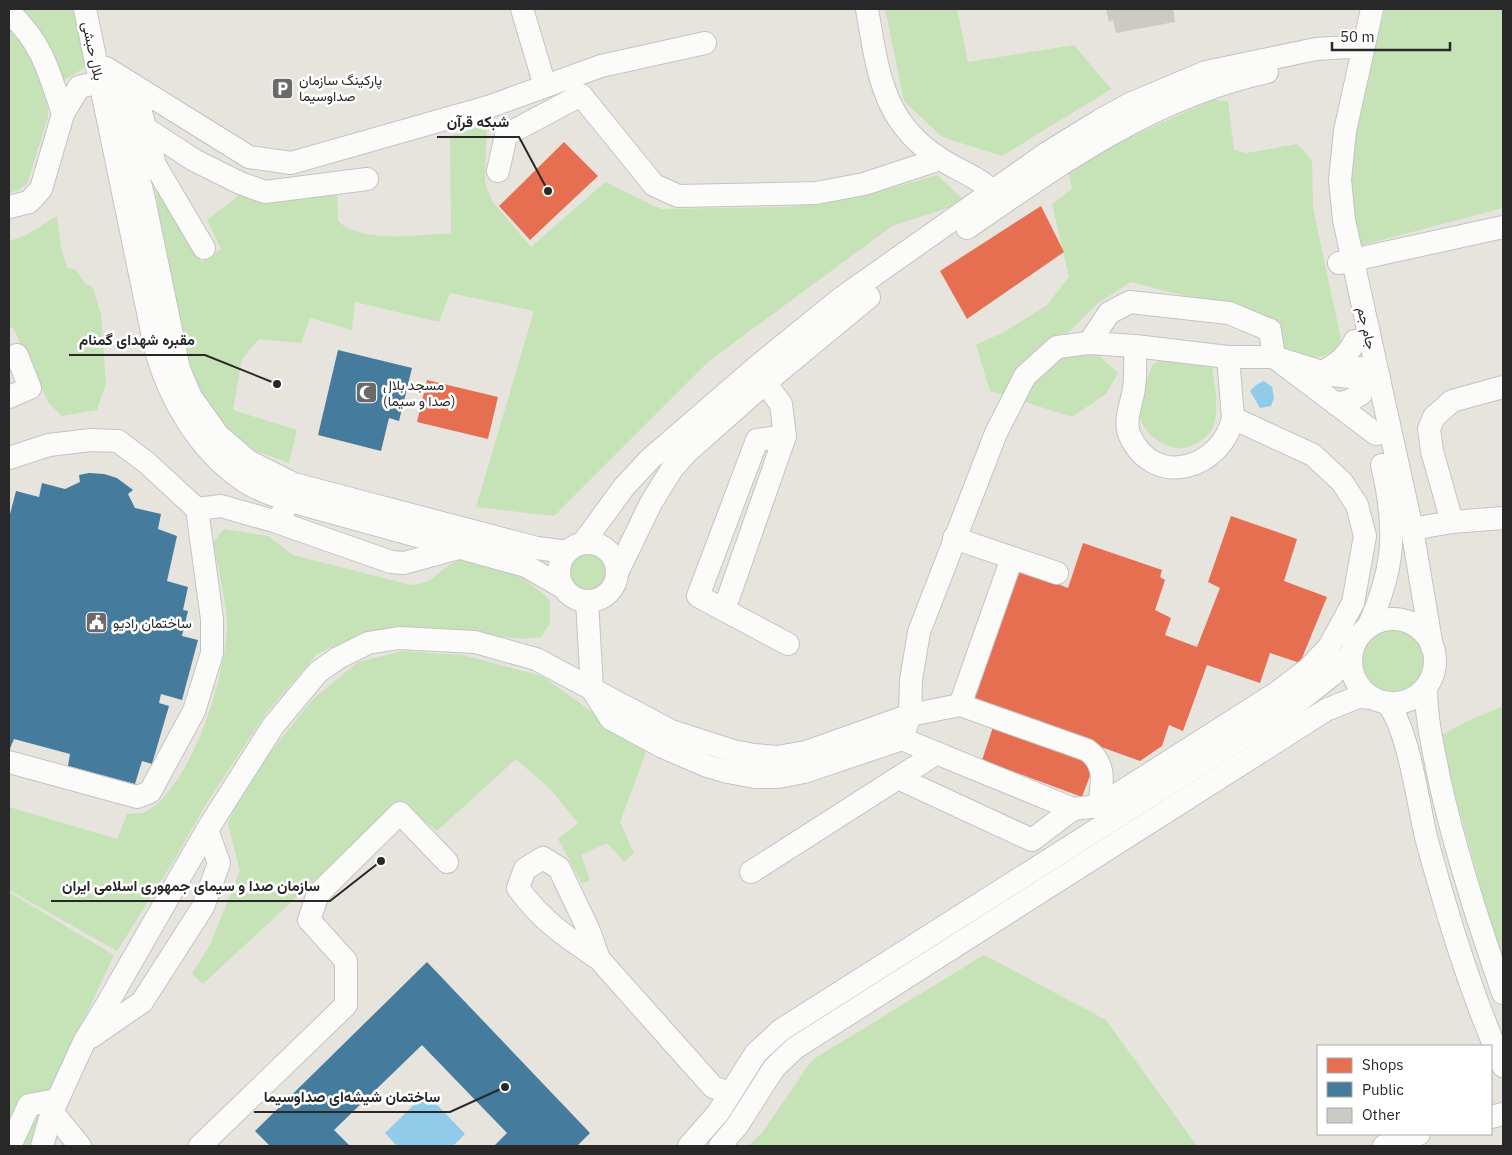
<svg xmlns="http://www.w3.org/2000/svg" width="1512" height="1155" viewBox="0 0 1512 1155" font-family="'IBM Plex Sans',Vazirmatn,sans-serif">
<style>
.green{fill:#c5e3b6}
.water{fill:#90cbea}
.shops{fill:#e76f51}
.public{fill:#457b9d}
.building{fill:#cccac5}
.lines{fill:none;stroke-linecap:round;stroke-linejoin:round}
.minor-casing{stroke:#c4c3c4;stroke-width:24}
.minor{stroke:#fbfbfa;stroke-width:22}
.labels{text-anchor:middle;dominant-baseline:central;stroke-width:5;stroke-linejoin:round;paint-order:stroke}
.street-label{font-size:14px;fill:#282828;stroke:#fff}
.poi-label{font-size:14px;fill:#282828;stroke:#fff;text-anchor:start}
.leader{fill:none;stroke:#282828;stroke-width:2}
.callout-dot{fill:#282828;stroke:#fff;stroke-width:2}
.callout-label{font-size:15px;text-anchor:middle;font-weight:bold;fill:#282828;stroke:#fff;stroke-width:5;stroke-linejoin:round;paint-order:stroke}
</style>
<rect width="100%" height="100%" fill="#e7e4de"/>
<g class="green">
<path d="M9 9H73L86 67 47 90 48 117 27 184 18 190 9 193Z"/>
<path d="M885 9H957L968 62 1074 45 1111 89 1002 156 942 137 904 101Z"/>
<path d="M1385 9H1503V208L1359 246 1346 185 1354 120Z"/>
<path d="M1212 100 1228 101 1234 150 1246 153 1297 144 1312 160 1313 208 1342 344C1322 363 1309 358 1284 349L1280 324 1242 311 1131 282 1097 304 1063 338 1092 349 1118 373 1106 394 1072 417 990 391 976 345 1004 332 1047 305 1069 277 1052 204 1072 189 1067 166Z"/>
<path d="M487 124 485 182 492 201 531 247 605 182 661 209 787 207 857 198 937 175 966 202 892 226 708 362 554 516 476 507 534 311 450 293 439 322 355 302 352 330 310 318 301 343 259 339 242 359 233 410 297 430 289 463 247 448 208 409 187 368 165 260 155 186 202 262 221 249 207 220 242 193 337 190 338 221C363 244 419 235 451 233L450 136Z"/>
<path d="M57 216 61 247 67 268 75 269 85 283 93 288 101 314 106 383 97 410 62 416 48 402 13 328 9 327V241L24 236Z"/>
<path d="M1165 357 1212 367C1215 385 1219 406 1214 424 1211 436 1195 447 1182 448 1163 450 1137 429 1139 409 1139 395 1148 378 1152 365Z"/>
<path d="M224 529 268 536 293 555 411 585C436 582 432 575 451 564 484 543 526 579 550 600V624L541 637 522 639 476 634 369 631 317 654 267 712 206 804 176 857 117 951 9 890V807L117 839 127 814C134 813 144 814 149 810 194 778 222 685 227 632 229 612 217 565 213 542Z"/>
<circle cx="588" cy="573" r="22"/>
<circle cx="1393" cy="661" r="36"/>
<path d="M403 651 463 655 542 676 616 729 649 744 620 822 634 853 624 862 607 843 581 855 590 880 582 884 558 839 578 823 552 791 516 759 437 831 402 803 315 880 203 984 192 974 210 945 240 871 228 824 243 787 312 700 358 662Z"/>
<path d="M1503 706V968L1439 737 1465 722Z"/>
<path d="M9 892 114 955 47 1099 33 1146H9Z"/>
<path d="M984 955 1106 1020 1197 1146H748L762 1133 812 1060Z"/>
</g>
<g class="water">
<path d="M1264 381 1272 387 1274 398 1271 406 1260 408 1250 391 1256 385Z"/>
<path d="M426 1093 465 1134 453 1146H397L385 1133Z"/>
</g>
<g class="shops">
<path d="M564 142 598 176 530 240 499 206Z"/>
<path d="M1041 206 1064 252 967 319 940 271Z"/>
<path d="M427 380 498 397 488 439 417 422Z"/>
<path d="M1231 516 1297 539 1284 581 1327 597 1300 663 1270 653 1260 683 1207 665 1183 731 1169 725 1162 746 1140 761 974 701 1020 569 1068 588 1083 543 1162 570 1160 577 1165 580 1155 610 1171 618 1165 635 1197 647 1220 588 1208 582Z"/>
<path d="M993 727 1094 765 1082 797 982 760Z"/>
</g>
<g class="public">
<path d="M338 350 412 368 399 421 389 418 381 451 318 435Z"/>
<path d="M89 473 104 474 117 478 133 490 128 494 135 508 161 514 158 529 177 536 167 581 188 587 183 610 188 611 182 636 198 640 182 700 161 694 159 703 169 706 152 764 142 761 135 784 68 766 70 754 14 739 9 751V518L16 491 39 497 42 483 65 489 80 482 79 475Z"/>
<path d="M427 962 590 1133 577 1146H494L507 1133 422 1045 334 1130 350 1146H270L255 1131Z"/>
</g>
<path class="building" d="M1106 9H1173L1175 22 1116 33 1113 20 1109 22Z"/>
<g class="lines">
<defs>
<g id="minor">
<path d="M85 9 156 351C170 400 198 448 240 478 255 489 273 495 290 501L526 566 564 588"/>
<path d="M522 9 545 86"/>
<path d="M867 9C878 72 882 123 942 160 961 172 989 181 1000 201"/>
<path d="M1372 9 1345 131 1340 180 1344 220 1412 529 1432 647"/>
<path d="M9 12C43 44 49 72 63 114"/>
<path d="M106 68 249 157 291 163 491 106 601 66 705 43"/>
<path d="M134 86 155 165 204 248"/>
<path d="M116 89 144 199 179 369 191 397 218 435 248 461 294 484 537 548 567 552"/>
<path d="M145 128 194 160 240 183 265 192 367 179"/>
<path d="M498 171 506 135 581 95 654 185 678 196 816 193 864 184 940 159"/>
<path d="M9 207 29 202 41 189 63 114 79 87 100 82"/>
<path d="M967 228C1061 163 1153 97 1267 72"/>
<path d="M1339 263 1503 227"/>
<path d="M1089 343 1109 313 1130 302 1229 313 1270 330 1274 357 1376 434"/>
<path d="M1228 357 1233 418"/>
<path d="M9 358 17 355 30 388 9 397"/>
<path d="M756 371 781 404 785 436 724 610 788 644"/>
<path d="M1323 372C1338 363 1347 357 1355 341"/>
<path d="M1336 404 1349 401 1361 394 1364 382 1379 378"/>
<path d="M9 458 49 445 91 440 118 441 147 463 197 509 212 619V653L194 711 150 792 137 797 9 762"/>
<path d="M197 509 221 506 277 522 284 510"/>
<path d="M277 522 391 562 404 563 459 548"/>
<path d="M1452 522 1503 518"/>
<path d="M1412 529 1452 522 1432 451 1429 429 1434 417 1452 401 1503 387"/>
<path d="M954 538 1057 573"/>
<path d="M583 543 624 487 650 459 754 369 840 299 1047 153 1099 121 1130 104 1206 72 1316 49 1349 47 1362 49"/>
<circle cx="588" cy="572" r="29"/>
<path d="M617 573 651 503 672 469 687 452 765 383 869 297"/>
<path d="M587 601 592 689 671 731 733 751 754 755 777 757 806 752 910 715 960 705 1087 750C1107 764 1102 784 1099 806L1105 813"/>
<path d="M724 610 698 596 757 440 785 436"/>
<circle cx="1393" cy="661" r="42"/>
<path d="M1368 627C1395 568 1397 529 1382 465"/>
<path d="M1426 688C1426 719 1433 747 1439 778 1455 851 1478 922 1503 993"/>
<path d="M1387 703C1409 729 1418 805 1427 841 1448 917 1471 994 1503 1066"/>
<path d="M960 705 1012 558"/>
<path d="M906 727 910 715 911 680 919 632 996 433 1025 376 1057 347 1089 343 1135 346"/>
<path d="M898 778 1032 840 1073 809"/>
<path d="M751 872 937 753"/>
<path d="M599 959C566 937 542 921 518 888L525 869 543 858 559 868 589 931 599 959 713 1087 730 1093"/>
<path d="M91 1037 142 1002 203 907 219 863 207 830"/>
<path d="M52 1112 80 1146"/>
<path d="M1491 1117 1503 1114"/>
<path d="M10 1146 29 1105 57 1100"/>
<path d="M42 1146 52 1112 84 1042 106 1006 207 830 273 726 318 672 338 658 368 643 399 638 475 642 536 659 592 689 611 719 663 747 707 766 728 772 755 777H778L804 772 902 739 1073 809 1099 806 1278 692 1308 669 1329 647 1353 603 1365 536 1357 505 1342 482 1313 455 1233 418C1222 468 1155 490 1130 436 1123 421 1132 404 1134 388 1136 374 1135 360 1135 346L1228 357H1274L1331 375 1351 377 1361 368"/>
<path d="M200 1146 346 1005V961L309 920 318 894 400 813 447 862"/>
<path d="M689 1146 718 1113 756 1053 781 1030 1298 702 1332 675 1352 653"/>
<path d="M720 1146 737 1126 774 1068 795 1048 1326 710 1358 697 1373 698"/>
<path d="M1384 1146 1419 1134"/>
</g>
</defs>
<use href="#minor" class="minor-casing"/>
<use href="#minor" class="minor"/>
</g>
<defs>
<symbol id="parking-square" viewBox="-11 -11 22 22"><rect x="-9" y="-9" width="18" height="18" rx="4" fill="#6b6a68" stroke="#fff"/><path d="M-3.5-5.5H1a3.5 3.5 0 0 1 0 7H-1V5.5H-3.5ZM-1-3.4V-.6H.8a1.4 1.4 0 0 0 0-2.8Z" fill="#fff"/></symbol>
<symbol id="mosque-square" viewBox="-11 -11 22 22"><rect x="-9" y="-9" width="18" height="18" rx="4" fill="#6b6a68" stroke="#fff"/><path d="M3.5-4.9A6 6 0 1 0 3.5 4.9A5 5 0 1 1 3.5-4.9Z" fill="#fff"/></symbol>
<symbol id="civic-square" viewBox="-11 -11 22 22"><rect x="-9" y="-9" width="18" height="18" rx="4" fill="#6b6a68" stroke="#fff"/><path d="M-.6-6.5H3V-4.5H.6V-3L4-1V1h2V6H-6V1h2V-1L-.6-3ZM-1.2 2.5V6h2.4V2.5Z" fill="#fff"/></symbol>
</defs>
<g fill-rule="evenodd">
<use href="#parking-square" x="270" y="76" width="25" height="25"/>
<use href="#mosque-square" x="354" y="380" width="25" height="25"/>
<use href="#civic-square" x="84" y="610" width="25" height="25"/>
</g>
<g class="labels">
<g class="street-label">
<text transform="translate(93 51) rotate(78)">بلال حبشی</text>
<text transform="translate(1367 328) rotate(77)">جام جم</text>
</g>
<g class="poi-label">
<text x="299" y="80">پارکینگ سازمان<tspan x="299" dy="16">صداوسیما</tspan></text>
<text x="383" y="385">مسجد بلال<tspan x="383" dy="16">(صدا و سیما)</tspan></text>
<text x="113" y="623">ساختمان رادیو</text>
</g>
</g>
<path class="leader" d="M548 191L519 137H437M277 384L205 355H69M381 861L330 901H51M505 1087L450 1112H254"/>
<g class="callout-dot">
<circle cx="548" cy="191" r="5"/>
<circle cx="277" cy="384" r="5"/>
<circle cx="381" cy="861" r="5"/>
<circle cx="505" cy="1087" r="5"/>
</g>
<g class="callout-label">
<text x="478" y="127">شبکه قرآن</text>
<text x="137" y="345">مقبره شهدای گمنام</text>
<text x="191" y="891">سازمان صدا و سیمای جمهوری اسلامی ایران</text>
<text x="352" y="1102">ساختمان شیشه‌ای صداوسیما</text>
</g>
<rect width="1512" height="1155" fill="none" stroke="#282828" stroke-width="20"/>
<rect x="1317" y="1045" width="175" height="90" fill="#ffffff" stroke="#a9a9a9"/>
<rect x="1327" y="1058" width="25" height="15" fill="#e76f51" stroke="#a9a9a9"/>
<text x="1362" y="1070" font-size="15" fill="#282828">Shops</text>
<rect x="1327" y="1082" width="25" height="15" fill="#457b9d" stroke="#a9a9a9"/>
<text x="1362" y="1095" font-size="15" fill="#282828">Public</text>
<rect x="1327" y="1108" width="25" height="15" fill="#cccac5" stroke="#a9a9a9"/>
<text x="1362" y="1120" font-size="15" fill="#282828">Other</text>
<path d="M1332 42v8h118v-8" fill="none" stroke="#282828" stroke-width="2.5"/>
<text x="1340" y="42" font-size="15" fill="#282828" stroke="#ffffff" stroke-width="4" paint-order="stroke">50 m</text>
</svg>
